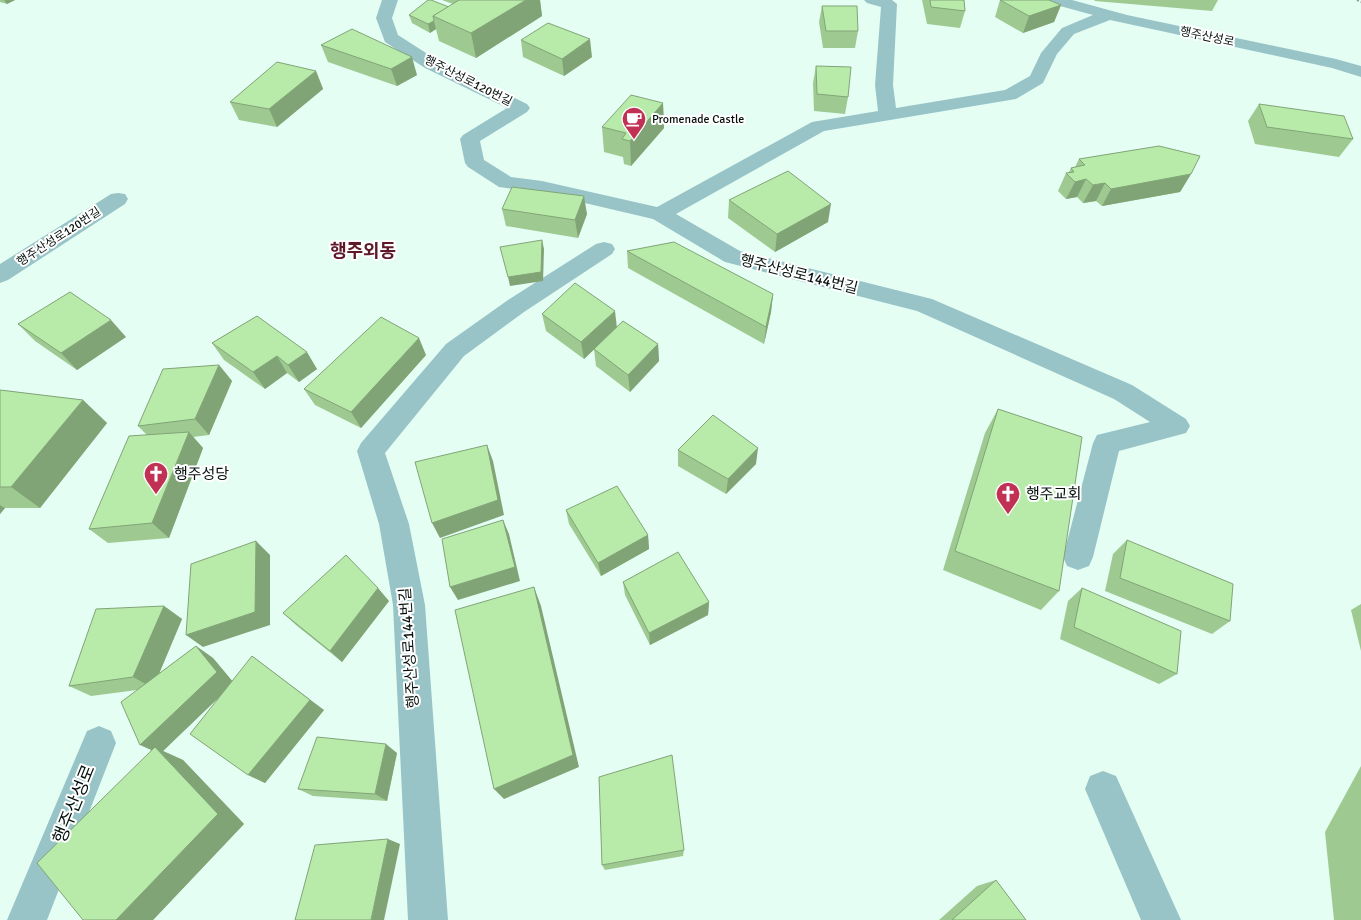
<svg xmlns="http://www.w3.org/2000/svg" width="1361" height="920" viewBox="0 0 1361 920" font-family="Signika,'Noto Sans KR',sans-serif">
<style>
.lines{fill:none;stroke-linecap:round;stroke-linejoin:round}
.path{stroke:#879a92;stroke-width:2;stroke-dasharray:2 2;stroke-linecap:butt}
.minor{fill:#99c4c7;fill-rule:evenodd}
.wall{fill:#9eca92}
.shaded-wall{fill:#81a477}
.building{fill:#b8ebaa;stroke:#81a477}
.labels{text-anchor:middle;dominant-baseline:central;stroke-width:4;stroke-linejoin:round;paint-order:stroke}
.far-street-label{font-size:12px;fill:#06110d;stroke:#fff}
.far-poi-label{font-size:12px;fill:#06110d;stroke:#fff;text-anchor:start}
.street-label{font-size:15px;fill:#06110d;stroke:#fff}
.poi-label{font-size:15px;fill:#06110d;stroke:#fff;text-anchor:start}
.quarter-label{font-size:18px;font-weight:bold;fill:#5f1a29;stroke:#fff}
.near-street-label{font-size:18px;fill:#06110d;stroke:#fff}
</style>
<rect width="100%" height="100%" fill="#e5fef4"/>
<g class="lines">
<path class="path" d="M1357 0 1361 2"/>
<g class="minor">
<path d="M382 0H398L392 18 398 35 437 60 527 104 530 108 527 112 480 141 484 160 511 177 542 181 657 207 812 122 878 111 875 85 881 7 867 3 864 0H892L897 4 893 85 896 108 1005 90 1030 76 1041 53 1062 28 1093 15 1049 3 1046 0H1072L1127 15 1336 59 1361 66V77L1332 68 1110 20 1074 34 1057 54 1043 83 1016 99 824 131 676 214 740 251 932 299 1132 385 1186 419 1190 426 1186 433 1119 451 1093 557 1089 566 1078 570 1067 566 1063 557 1093 443 1097 435 1150 422 1114 399 917 311 725 262 653 219 542 193 499 187 468 167 465 163 460 139 463 135 507 108 425 68 385 42 376 18Z"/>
<path d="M118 193 125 194 128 199 125 204 8 280 0 283V264L111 194Z"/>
<path d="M604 242 612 244 615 249 612 254 524 312 464 356 385 453 409 524 425 605 448 920H408L393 605 379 524 357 451 361 443 446 344 508 300 596 244Z"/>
<path d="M99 726 111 731 116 743 47 920H7L87 731Z"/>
<path d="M1103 771 1116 776 1181 920H1141L1085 789 1090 776Z"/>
</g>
</g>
<g class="wall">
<path d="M0 0H15L7 4 0 2Z"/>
<path d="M442 0H540L542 16 476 58 439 41 436 29 430 33 412 23 409 15 449 7 453 4Z"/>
<path d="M922 0H964L965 11 960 28 927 24Z"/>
<path d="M1000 0 1061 5 1054 22 1023 33 995 17Z"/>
<path d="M1094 0H1218L1212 11 1095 1Z"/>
<path d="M822 6 858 31 855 48H823L819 22Z"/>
<path d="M521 40 592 57 564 76 523 57Z"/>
<path d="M321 45 417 75 397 86 328 62Z"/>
<path d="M816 66 848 97 845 114 814 111 813 83Z"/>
<path d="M316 71 323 89 277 127 239 120 230 102Z"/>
<path d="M663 103 664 128 631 166 624 164 623 157 604 152 602 127Z"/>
<path d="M1259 104 1353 139 1339 157 1255 144 1248 121Z"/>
<path d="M1079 159 1191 174 1180 192 1102 206 1096 201 1083 203 1077 197 1066 199 1058 191 1066 173 1069 172 1071 168 1075 167Z"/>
<path d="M729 200 828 222 775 252 728 218Z"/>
<path d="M502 209 587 214 578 238 506 226Z"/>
<path d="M627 251 773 294 771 312 764 344 628 268Z"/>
<path d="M542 314 617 327 658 344 659 361 630 392 596 366 594 349 584 359 546 331Z"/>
<path d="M257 316 317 369 299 382 287 373 265 389 224 360 212 343Z"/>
<path d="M18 324 126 337 77 370 35 341Z"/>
<path d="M426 355 361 428 315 405 304 389Z"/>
<path d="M219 365 232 381 209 435 193 437 203 448 169 538 108 543 89 529 147 435 138 426Z"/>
<path d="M0 390 83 400 107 423 40 508H5L0 514Z"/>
<path d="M998 409 1059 591 1041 610 943 570 985 433Z"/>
<path d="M678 450 756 464 726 494 678 466Z"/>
<path d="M566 510 648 535 649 549 601 576 569 524Z"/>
<path d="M1127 540 1230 621 1212 634 1105 591 1113 554Z"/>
<path d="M623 582 709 602 708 615 650 645 625 595Z"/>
<path d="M1082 588 1177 674 1159 684 1060 639 1068 601Z"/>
<path d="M389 601 342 662 296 625 283 613Z"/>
<path d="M1361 604V651L1351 610Z"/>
<path d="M164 606 182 619 159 674 196 646 213 658 232 681 324 710 265 783 248 775 217 699 163 751 183 760 244 824 153 920H83L151 750 137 690 91 696 69 686Z"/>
<path d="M397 753 387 801 313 796 298 789Z"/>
<path d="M1361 766V920H1334L1325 832Z"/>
<path d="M684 850 683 856 605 870 602 865Z"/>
<path d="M996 880 1026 920H939L977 886Z"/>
</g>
<g class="shaded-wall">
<path d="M4 0H15L7 4Z"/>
<path d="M526 0H540L542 16 476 58 471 33Z"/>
<path d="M1061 5 1054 22 1023 33 1029 16Z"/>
<path d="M434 21 436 29 430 33 428 24Z"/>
<path d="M590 39 592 57 564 76 562 59Z"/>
<path d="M412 57 417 75 397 86 391 69Z"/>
<path d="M316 71 323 89 277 127 269 109Z"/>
<path d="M663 103 664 128 631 166 630 141Z"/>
<path d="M1191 174 1180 192 1102 206 1111 189Z"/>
<path d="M1086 179 1077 197 1066 199 1075 182Z"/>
<path d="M1105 183 1096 201 1083 203 1093 185Z"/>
<path d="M584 196 587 214 578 238 575 220Z"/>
<path d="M831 204 828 222 775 252 777 234Z"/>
<path d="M542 240 544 249 543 281 510 286 508 277Z"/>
<path d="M773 294 771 312 764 344 766 327Z"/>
<path d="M615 311 617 328 584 359 581 342Z"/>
<path d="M111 320 126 337 77 370 61 353Z"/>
<path d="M419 338 426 355 361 428 351 412Z"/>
<path d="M658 344 659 361 630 392 628 375Z"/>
<path d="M307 352 317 369 299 382 288 365Z"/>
<path d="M277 356 287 373 265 389 253 372Z"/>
<path d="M219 365 232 381 209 435 195 419Z"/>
<path d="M83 400 107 423 40 508 11 487Z"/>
<path d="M189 432 203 448 169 538 152 523Z"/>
<path d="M487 445 493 461 504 515 440 538 432 523Z"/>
<path d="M758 448 756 464 726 494 728 479Z"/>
<path d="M0 505 5 508 0 514Z"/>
<path d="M503 520 509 534 520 581 458 600 450 587Z"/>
<path d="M648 535 649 549 601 576 598 563Z"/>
<path d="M256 541 270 555V625L203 647 186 635Z"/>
<path d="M534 587 541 606 579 767 504 799 494 789Z"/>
<path d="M378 588 389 601 342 662 330 651Z"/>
<path d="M709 602 708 615 650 645 649 633Z"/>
<path d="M164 606 182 619 153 688 133 677Z"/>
<path d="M196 646 213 658 234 683 163 751 183 760 244 824 153 920H116L160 754 140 745Z"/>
<path d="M252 656 324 710 265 783 248 775Z"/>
<path d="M386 744 397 753 387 801 375 794Z"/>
<path d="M388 839 400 844 384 920H371Z"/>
</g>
<g class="building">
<path d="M428 0H431L449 7 433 16 434 21 428 24 409 15Z"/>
<path d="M459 0H526L471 33 433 16Z"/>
<path d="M930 0H964L965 11 931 7Z"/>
<path d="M1000 0H1049L1061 5 1029 16Z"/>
<path d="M822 6H857L858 31H826Z"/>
<path d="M548 23 590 39 562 59 521 40Z"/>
<path d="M352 29 412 57 391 69 321 45Z"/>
<path d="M277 62 316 71 269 109 230 102Z"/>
<path d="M816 66 851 67 848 97 817 94Z"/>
<path d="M631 95 663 103 630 141 622 139 626 133 602 127Z"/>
<path d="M1259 104 1344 116 1353 139 1267 127Z"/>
<path d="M1159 146 1200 156 1191 174 1111 189 1105 183 1093 185 1086 179 1075 182 1066 173 1074 172 1071 168 1085 165 1079 159Z"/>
<path d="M788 171 831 204 777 234 729 200Z"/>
<path d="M512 187 584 196 575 220 502 209Z"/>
<path d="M542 240 541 272 508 277 500 247Z"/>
<path d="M674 242 773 294 766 327 627 251Z"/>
<path d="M575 283 615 311 581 342 542 314Z"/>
<path d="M70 292 111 320 61 353 18 324Z"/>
<path d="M257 316 307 352 288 365 277 356 253 372 212 343Z"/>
<path d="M381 317 419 338 351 412 304 389Z"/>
<path d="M623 321 658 344 628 375 594 349Z"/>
<path d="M219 365 195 419 138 426 163 369Z"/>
<path d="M0 390 83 400 11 487H0Z"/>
<path d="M998 409 1082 437 1059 591 955 551Z"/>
<path d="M713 415 758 448 728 479 678 450Z"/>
<path d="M189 432 152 523 89 529 129 436Z"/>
<path d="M487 445 498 500 432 523 415 462Z"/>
<path d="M617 486 648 535 598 563 566 510Z"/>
<path d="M503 520 515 567 450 587 442 539Z"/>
<path d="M1127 540 1233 584 1230 621 1120 578Z"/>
<path d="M256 541 255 612 186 635 191 564Z"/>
<path d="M678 552 709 602 649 633 623 582Z"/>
<path d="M346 555 378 588 330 651 283 613Z"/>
<path d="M534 587 573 755 494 789 455 610Z"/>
<path d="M1082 588 1181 631 1177 674 1074 627Z"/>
<path d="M164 606 133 677 69 686 96 609Z"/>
<path d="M196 646 217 672 140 745 121 702Z"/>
<path d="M252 656 310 700 248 775 190 734Z"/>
<path d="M317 737 386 744 375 794 298 789Z"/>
<path d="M155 747 218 814 116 920H83L37 863Z"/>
<path d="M672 755 684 850 602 865 599 777Z"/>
<path d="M388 839 371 920H295L315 845Z"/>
<path d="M996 880 1026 920H952Z"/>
</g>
<defs>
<symbol id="cafe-pin" viewBox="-11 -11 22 30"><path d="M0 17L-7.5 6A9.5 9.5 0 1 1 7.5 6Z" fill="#c13154" stroke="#fff"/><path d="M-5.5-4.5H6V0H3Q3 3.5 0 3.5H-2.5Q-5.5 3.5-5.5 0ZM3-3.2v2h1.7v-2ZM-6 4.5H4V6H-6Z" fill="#fff"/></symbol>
<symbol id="church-pin" viewBox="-11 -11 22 30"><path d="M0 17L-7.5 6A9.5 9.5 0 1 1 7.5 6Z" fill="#c13154" stroke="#fff"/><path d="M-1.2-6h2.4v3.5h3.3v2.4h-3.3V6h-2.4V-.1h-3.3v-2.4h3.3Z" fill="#fff"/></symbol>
</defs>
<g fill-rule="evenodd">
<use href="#cafe-pin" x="620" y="105" width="28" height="38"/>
<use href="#church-pin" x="142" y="460" width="28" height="38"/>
<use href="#church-pin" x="994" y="480" width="28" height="38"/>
</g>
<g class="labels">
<g class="far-street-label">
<text transform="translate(1207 37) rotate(12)">행주산성로</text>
<text transform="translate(468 81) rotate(27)">행주산성로120번길</text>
<text transform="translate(59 237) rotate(-33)">행주산성로120번길</text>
</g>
<g class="far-poi-label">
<text x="652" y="119">Promenade Castle</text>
</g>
<g class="street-label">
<text transform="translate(799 274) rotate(14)">행주산성로144번길</text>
<text transform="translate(409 648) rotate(-94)">행주산성로144번길</text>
</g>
<g class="poi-label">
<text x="174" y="474">행주성당</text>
<text x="1026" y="494">행주교회</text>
</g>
<g class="quarter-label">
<text x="363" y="251">행주외동</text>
</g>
<g class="near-street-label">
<text transform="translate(74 804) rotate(-68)">행주산성로</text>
</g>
</g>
</svg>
